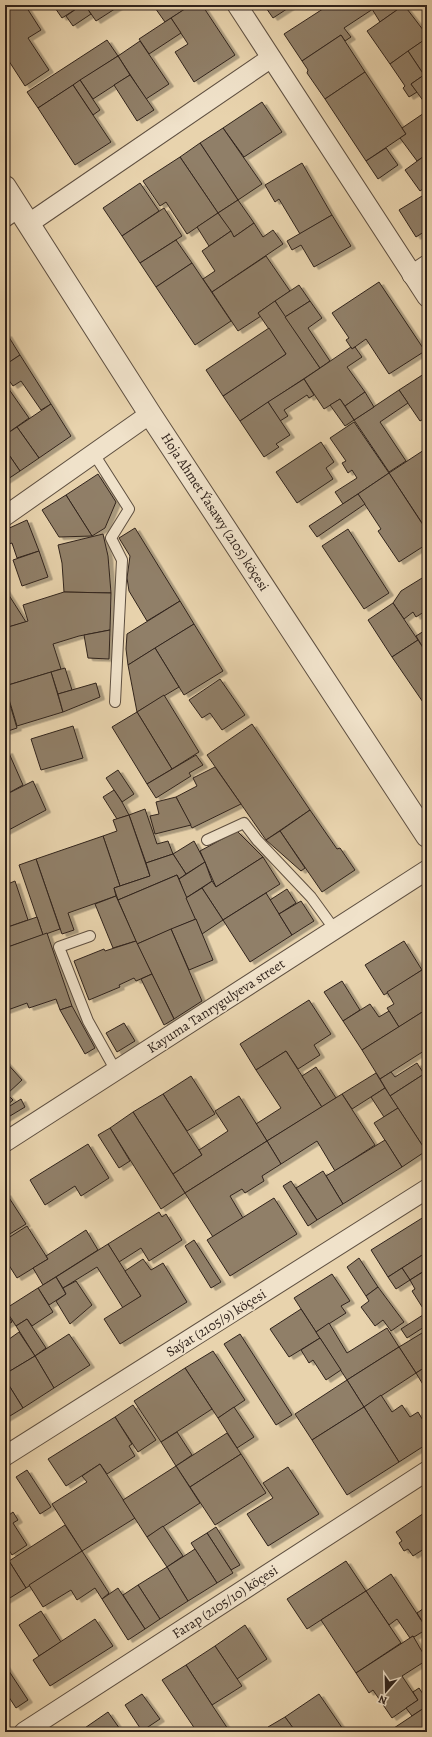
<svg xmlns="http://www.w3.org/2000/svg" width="432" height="1737" viewBox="0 0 432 1737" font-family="Alegreya,serif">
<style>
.building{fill:#907f67;stroke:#30231c;filter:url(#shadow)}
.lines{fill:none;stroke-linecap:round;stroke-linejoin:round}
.service-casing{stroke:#5e4f40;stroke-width:12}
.minor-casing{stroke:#5e4f40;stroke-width:21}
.tertiary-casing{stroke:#5e4f40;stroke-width:24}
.service{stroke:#f0e2ca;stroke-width:10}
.minor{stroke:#f0e2ca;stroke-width:19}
.tertiary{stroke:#f0e2ca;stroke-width:22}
.labels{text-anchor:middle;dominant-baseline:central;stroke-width:3.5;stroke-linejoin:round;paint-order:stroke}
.street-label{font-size:14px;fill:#30231c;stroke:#f0e2ca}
</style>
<defs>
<filter id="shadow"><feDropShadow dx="4.5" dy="2.5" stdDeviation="0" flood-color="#0004"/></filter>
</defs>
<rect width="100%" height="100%" fill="#e8d3ad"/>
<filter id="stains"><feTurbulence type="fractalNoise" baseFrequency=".005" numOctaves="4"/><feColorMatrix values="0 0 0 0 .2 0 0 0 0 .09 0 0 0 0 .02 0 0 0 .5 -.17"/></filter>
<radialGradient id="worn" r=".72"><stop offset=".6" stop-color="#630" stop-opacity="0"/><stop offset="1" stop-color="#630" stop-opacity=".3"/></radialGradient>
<g class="building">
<path d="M25 5 41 30 28 38 49 70 25 86 5 55V6Z"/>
<path d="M53 5H82L62 18Z"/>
<path d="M82 5H85L91 14 73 26 66 16Z"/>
<path d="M85 5H121L96 21Z"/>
<path d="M153 5H191L165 22Z"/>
<path d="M191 5H202L235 55 194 82 175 52 188 44 171 18Z"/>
<path d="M264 5H293L273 18Z"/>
<path d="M329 5H379L344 28 351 37 345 41 341 35 302 61 284 34Z"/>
<path d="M379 5H404L380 22 372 9Z"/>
<path d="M404 5 427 35V38L390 64 367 31Z"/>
<path d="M171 18 181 33 149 54 139 39Z"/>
<path d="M341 35 365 72 325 99 307 73 308 70 302 61Z"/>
<path d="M427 38V73L424 75 408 51Z"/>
<path d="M107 40 118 56 38 108 27 92Z"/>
<path d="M140 41 169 84 146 99 118 56Z"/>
<path d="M408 51 424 75 411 84 417 92 409 97 403 88 405 86 390 64Z"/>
<path d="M118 56 130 75 93 99 80 80Z"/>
<path d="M365 72 406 134 366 161 325 99Z"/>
<path d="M130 75 154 110 137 121 114 85Z"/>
<path d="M424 75 427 79V106L411 84Z"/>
<path d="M80 80 100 110 93 115 73 85Z"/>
<path d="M73 85 111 142 75 165 38 108Z"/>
<path d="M262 102 282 132 244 157 223 128Z"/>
<path d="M427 111V154L417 161 400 138 406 134 402 128Z"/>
<path d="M223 128 262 184 238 200 200 143Z"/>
<path d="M200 143 238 200 218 213 180 157Z"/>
<path d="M386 148 398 165 378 179 366 161Z"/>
<path d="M427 154V186L420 191 405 170Z"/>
<path d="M180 157 218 213 187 234 166 202 160 206 143 181Z"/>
<path d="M302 163 332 215 300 234 279 199 275 202 265 185Z"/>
<path d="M140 183 159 211 122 236 103 208Z"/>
<path d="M427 193V230L416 237 399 210Z"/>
<path d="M238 200 254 223 234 237 218 213Z"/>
<path d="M164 208 182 236 140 263 122 236Z"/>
<path d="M218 213 231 231 209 246 197 227Z"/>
<path d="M332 215 351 246 314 267 301 245 292 250 287 241Z"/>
<path d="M254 223 263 237 273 230 283 244 212 292 203 279 215 271 202 251 231 231 234 237Z"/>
<path d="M176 240 192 263 156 287 140 263Z"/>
<path d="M266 256 290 291 258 313 261 316 238 331 212 292Z"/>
<path d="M192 263 231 321 195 345 156 287Z"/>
<path d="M379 282 425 351 389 374 366 339 352 349 346 340 349 338 332 313Z"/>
<path d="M299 285 310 301 285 317 275 301Z"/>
<path d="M275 301 320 368 240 421 223 396 286 354 258 313Z"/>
<path d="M310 301 322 318 308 328 330 361 320 368 285 317Z"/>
<path d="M269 328 286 354 223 396 206 370Z"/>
<path d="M7 334 20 355 5 365V335Z"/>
<path d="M351 347 352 349 355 347 362 357 347 367 365 392 345 406 340 399 324 409 304 379Z"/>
<path d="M20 355 51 404 41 410 21 381 13 386 8 379 5 381V365Z"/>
<path d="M427 372V417L420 421 399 390Z"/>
<path d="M304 379 314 395 309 398 307 395 284 410 288 416 280 421 268 402Z"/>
<path d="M6 385 29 418 5 435V386Z"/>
<path d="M399 390 408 403 380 422 406 461 389 472 354 420Z"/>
<path d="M365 392 374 407 354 420 345 406Z"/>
<path d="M340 399 354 420 345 426 330 405Z"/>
<path d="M268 402 290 435 276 444 279 447 264 457 240 421Z"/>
<path d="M51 404 71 436 39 458 17 427Z"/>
<path d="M354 422 389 473 343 504 335 492 357 478 352 470 348 473 342 463 346 461 330 438Z"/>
<path d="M17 427 39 458 20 471 5 449V435Z"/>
<path d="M321 442 334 462 326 468 333 479 297 503 276 472Z"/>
<path d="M427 448V525L424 526 389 473Z"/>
<path d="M5 449 20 471 5 481Z"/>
<path d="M389 473 427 531V544L399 562 378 531 381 529 358 494Z"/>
<path d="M98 474 116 502 105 528 92 536 66 495Z"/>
<path d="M358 494 365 504 317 537 309 526Z"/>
<path d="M66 495 92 536 59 537 42 510Z"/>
<path d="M27 520 39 551 17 558 12 543 9 544 5 536V530Z"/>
<path d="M135 528 180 601 147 621 129 591 127 578 130 556 119 538Z"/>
<path d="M348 529 389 593 364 609 322 546Z"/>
<path d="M103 534 108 556 111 593 64 592 62 563 58 545Z"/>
<path d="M39 551 48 577 22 586 13 560Z"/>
<path d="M427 575V610L416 617 413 612 404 619 393 603 401 591Z"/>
<path d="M5 589 26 622 5 628Z"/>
<path d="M64 592 111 593 110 630 79 636 53 644 61 669 5 686V628L28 621 23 605Z"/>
<path d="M180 601 194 624 128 665 126 649 127 634Z"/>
<path d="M393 603 418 640 392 657 368 620Z"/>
<path d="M194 624 223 671 184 695 155 648Z"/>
<path d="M427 629V654L416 636Z"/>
<path d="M110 630 109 659 88 658 84 635Z"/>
<path d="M418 640 427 654V708L392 657Z"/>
<path d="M155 648 179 687 137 712 128 665Z"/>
<path d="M65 668 72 690 58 694 51 672Z"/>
<path d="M51 672 63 712 17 726 5 686Z"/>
<path d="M220 679 245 715 222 730 210 713 202 718 189 700Z"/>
<path d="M96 683 100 697 63 712 58 694Z"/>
<path d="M5 688 17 728 5 732Z"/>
<path d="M164 695 199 752 172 769 137 712Z"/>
<path d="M137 712 172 769 147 784 112 727Z"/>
<path d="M252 724 310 810 266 840 207 755Z"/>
<path d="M73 726 83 758 41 770 31 739Z"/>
<path d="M8 751 23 785 5 795V752Z"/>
<path d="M196 755 203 765 189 773 191 776 156 798 147 784Z"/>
<path d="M215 767 241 804 192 828 176 797 197 786 193 778Z"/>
<path d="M118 770 134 794 122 802 106 778Z"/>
<path d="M33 781 46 810 5 832V795Z"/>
<path d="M114 790 122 802 129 815 117 819 103 797Z"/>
<path d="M176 797 191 825 155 834 150 816 159 814 156 802Z"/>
<path d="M145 809 157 844 168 841 173 854 146 863 129 815Z"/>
<path d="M310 810 337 849 340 848 355 870 322 892 280 831Z"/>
<path d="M129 815 150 876 120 886 103 836 117 831 113 820Z"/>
<path d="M237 831 263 857 216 887 200 851Z"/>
<path d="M280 831 305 868 301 871 266 840Z"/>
<path d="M103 836 120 886 114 888 116 896 68 913 74 930 62 934 36 859Z"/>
<path d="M194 841 205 862 186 874 173 854Z"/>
<path d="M173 854 186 874 179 879 177 875 118 900 114 888 150 876 146 863Z"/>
<path d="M263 857 280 884 223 920 202 888 212 881 216 887Z"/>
<path d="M36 859 60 929 43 935 19 865Z"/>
<path d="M205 862 212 881 186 898 179 879Z"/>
<path d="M177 875 196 919 137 944 118 900Z"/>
<path d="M15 881 28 920 5 928V885Z"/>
<path d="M202 888 223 920 202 934 186 898Z"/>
<path d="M287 889 296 903 279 914 270 900Z"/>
<path d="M266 893 292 935 250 962 223 920Z"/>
<path d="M116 896 136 941 113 948 95 904Z"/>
<path d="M301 901 314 921 292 935 279 914Z"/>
<path d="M37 917 43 935 5 948V928Z"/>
<path d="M196 919 213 960 189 970 171 929Z"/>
<path d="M171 929 202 1001 174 1019 137 944Z"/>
<path d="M47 933 72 1006 60 1010 56 999 29 1008 27 1003 5 1011V948Z"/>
<path d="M136 941 152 974 136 981 134 978 119 985 120 987 89 1000 74 961 104 949 105 951Z"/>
<path d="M404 941 422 970 384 995 365 965Z"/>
<path d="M422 970 427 978V1009L399 1027 387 1008 394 1004 387 992Z"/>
<path d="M152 974 174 1019 164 1025 141 979Z"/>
<path d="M342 981 360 1010 343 1021 324 992Z"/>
<path d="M309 1000 331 1034 314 1045 320 1055 298 1069 286 1051 256 1070 240 1044Z"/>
<path d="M370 1004 379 1017 389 1011 399 1027 362 1050 343 1021Z"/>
<path d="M72 1006 95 1048 85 1054 60 1010Z"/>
<path d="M427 1009V1049L380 1079 362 1050Z"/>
<path d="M124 1023 135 1041 117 1052 106 1033Z"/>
<path d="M286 1051 322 1107 267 1141 256 1124 281 1108 256 1070Z"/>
<path d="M5 1061 22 1080 7 1094 13 1100 5 1107Z"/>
<path d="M417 1063 424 1074 390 1096 380 1079 391 1072 395 1077Z"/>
<path d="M316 1067 336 1098 322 1107 302 1076Z"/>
<path d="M376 1073 385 1088 352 1109 342 1094Z"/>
<path d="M424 1074 427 1079 426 1151 390 1096Z"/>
<path d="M191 1076 215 1114 187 1131 163 1094Z"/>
<path d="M385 1088 398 1108 384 1117 371 1097Z"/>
<path d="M163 1094 202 1155 173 1174 133 1112Z"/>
<path d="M342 1094 375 1145 335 1171 317 1141 281 1164 267 1141Z"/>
<path d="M239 1096 267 1141 185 1193 173 1174 202 1155 199 1150 228 1131 215 1111Z"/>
<path d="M21 1099 25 1107 5 1119V1109Z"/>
<path d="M398 1108 426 1151 402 1167 374 1123Z"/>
<path d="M133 1112 185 1193 161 1209 110 1128Z"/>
<path d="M110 1128 130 1161 119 1168 98 1135Z"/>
<path d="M385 1140 402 1167 343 1204 326 1176Z"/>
<path d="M267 1141 281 1164 262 1176 264 1181 245 1193 242 1189 230 1196 243 1218 213 1237 185 1193Z"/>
<path d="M88 1144 109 1178 81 1196 75 1186 45 1205 30 1180Z"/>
<path d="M323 1171 343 1204 317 1220 296 1188Z"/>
<path d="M291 1181 317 1220 308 1226 283 1186Z"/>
<path d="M6 1193 26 1224 5 1237V1194Z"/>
<path d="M274 1198 297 1234 230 1276 207 1240Z"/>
<path d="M159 1212 162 1217 166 1214 182 1240 149 1261 141 1248 119 1262 108 1244Z"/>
<path d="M427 1215V1252L388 1277 371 1250Z"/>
<path d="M27 1226 48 1259 17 1278 5 1259V1240Z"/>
<path d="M86 1230 98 1250 43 1285 33 1268 48 1259 46 1256Z"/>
<path d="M194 1240 221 1282 211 1288 185 1246Z"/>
<path d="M108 1244 141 1296 123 1308 97 1267 63 1288 56 1277Z"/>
<path d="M427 1252V1269L410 1280 402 1268Z"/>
<path d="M359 1258 378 1287 366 1296 347 1267Z"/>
<path d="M143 1259 151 1270 163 1263 187 1302 120 1344 104 1319 141 1296 125 1271Z"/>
<path d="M402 1268 410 1280 396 1289 388 1277Z"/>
<path d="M426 1270 427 1325 407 1338 401 1329 426 1313 412 1291 415 1289 410 1280Z"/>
<path d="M332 1274 350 1301 341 1306 346 1313 316 1332 294 1298Z"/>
<path d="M56 1277 66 1294 49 1305 38 1288Z"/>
<path d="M76 1281 92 1305 70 1324 56 1301 66 1294 63 1288Z"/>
<path d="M378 1287 404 1322 391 1331 383 1320 375 1326 361 1307 369 1301 366 1296Z"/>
<path d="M38 1288 53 1312 32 1326 27 1319 16 1326 5 1309Z"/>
<path d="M301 1309 320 1338 289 1357 270 1329Z"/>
<path d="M5 1310 12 1322 5 1326Z"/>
<path d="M27 1319 46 1348 35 1356 16 1326Z"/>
<path d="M329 1323 347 1353 387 1328 399 1347 347 1380 316 1332Z"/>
<path d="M427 1330V1366L416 1373 399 1347Z"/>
<path d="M19 1332 35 1356 5 1374V1342Z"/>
<path d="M69 1334 90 1365 54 1388 35 1356Z"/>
<path d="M240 1334 292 1415 276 1425 224 1344Z"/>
<path d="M320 1338 341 1370 326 1380 313 1360 309 1363 301 1350Z"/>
<path d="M399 1347 416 1373 364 1407 347 1380Z"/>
<path d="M213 1351 245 1400 218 1418 185 1368Z"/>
<path d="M35 1356 54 1388 23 1408 5 1379V1374Z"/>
<path d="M427 1366V1391L416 1373Z"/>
<path d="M185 1368 212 1409 161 1442 134 1401Z"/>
<path d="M5 1379 23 1408 5 1419Z"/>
<path d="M347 1380 364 1407 312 1440 295 1414Z"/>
<path d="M381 1395 392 1412 402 1405 410 1417 418 1412 427 1427V1444L399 1462 364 1407Z"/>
<path d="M133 1405 156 1440 138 1452 115 1417Z"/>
<path d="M234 1407 254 1437 237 1448 218 1418Z"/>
<path d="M364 1407 399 1462 347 1495 312 1440Z"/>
<path d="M115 1417 132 1444 129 1446 135 1456 107 1474 100 1464 66 1486 48 1459Z"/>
<path d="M177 1432 192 1455 176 1466 161 1442Z"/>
<path d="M227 1433 241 1454 190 1487 176 1466Z"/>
<path d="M241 1454 266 1493 215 1525 190 1487Z"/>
<path d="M100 1464 135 1518 82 1551 52 1504 87 1482 82 1476Z"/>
<path d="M176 1466 200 1503 147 1537 123 1500Z"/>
<path d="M288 1467 319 1514 268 1546 247 1514 273 1498 263 1483Z"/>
<path d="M27 1470 51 1507 40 1514 16 1477Z"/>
<path d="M5 1510 9 1515 13 1512 18 1520 13 1523 27 1545 12 1555 5 1544Z"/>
<path d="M427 1511V1547L413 1556 408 1549 404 1551 399 1543 402 1541 396 1532Z"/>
<path d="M65 1525 82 1551 26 1588 9 1561Z"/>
<path d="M163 1526 183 1556 167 1567 147 1537Z"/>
<path d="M216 1527 240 1565 231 1570 207 1533Z"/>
<path d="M207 1533 233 1573 217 1583 191 1543Z"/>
<path d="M195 1549 217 1583 188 1601 167 1567Z"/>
<path d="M82 1551 109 1593 102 1599 95 1588 77 1600 71 1590 43 1607 29 1585Z"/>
<path d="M9 1561 26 1588 5 1601V1563Z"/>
<path d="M346 1561 366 1591 307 1629 287 1599Z"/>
<path d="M167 1567 188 1601 160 1619 138 1585Z"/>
<path d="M391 1574 427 1629 414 1637 413 1636 410 1638 397 1619 389 1625 366 1591Z"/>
<path d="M138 1585 160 1619 145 1629 123 1595Z"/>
<path d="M118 1588 145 1629 128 1640 102 1599Z"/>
<path d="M366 1591 401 1643 356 1673 321 1620Z"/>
<path d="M427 1606V1629L417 1613Z"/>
<path d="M41 1611 61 1642 39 1656 19 1625Z"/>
<path d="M95 1619 113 1646 50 1686 33 1660Z"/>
<path d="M245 1625 267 1659 237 1679 215 1646Z"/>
<path d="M413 1636 427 1660 402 1676 418 1700 392 1718 373 1690 369 1693 356 1673Z"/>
<path d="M215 1646 242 1686 212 1705 186 1665Z"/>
<path d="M5 1665 28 1700 16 1708 5 1691Z"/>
<path d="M186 1665 212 1705 230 1732H197L162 1680Z"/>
<path d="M419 1688 427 1700V1706L412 1716 406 1708 418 1700 413 1692Z"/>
<path d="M142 1694 160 1719 142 1731 125 1705Z"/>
<path d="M319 1694 345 1732H296L285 1717Z"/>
<path d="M427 1706V1732H388Z"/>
<path d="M108 1712 122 1732H79Z"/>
<path d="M285 1717 296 1732H271L268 1727Z"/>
</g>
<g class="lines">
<defs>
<g id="service">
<path d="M94 454 129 509 111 538 122 560 115 702"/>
<path d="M207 840 244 823 257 840 311 897 335 930"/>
<path d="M90 936 59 947 88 1021 116 1071"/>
</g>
<g id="minor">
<path d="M237 5 427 297"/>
<path d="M5 217 18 208"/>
<path d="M28 224 271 58"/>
<path d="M412 275 427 265"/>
<path d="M5 516 150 414"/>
<path d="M5 1142 427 870"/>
<path d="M5 1456 427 1189"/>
<path d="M24 1732 427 1471"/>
</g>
<path id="tertiary" d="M5 187 150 414 427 836"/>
</defs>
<use href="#service" class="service-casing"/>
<use href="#minor" class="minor-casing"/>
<use href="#tertiary" class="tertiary-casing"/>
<use href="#service" class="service"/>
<use href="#minor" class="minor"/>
<use href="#tertiary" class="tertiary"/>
</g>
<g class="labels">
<g class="street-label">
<text transform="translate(215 512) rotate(57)">Hoja Ahmet Ýasawy (2105) köçesi</text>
<text transform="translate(216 1006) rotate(-33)">Kayuma Tanrygulyeva street</text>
<text transform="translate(216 1323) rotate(-32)">Saýat (2105/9) köçesi</text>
<text transform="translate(225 1602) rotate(-33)">Farap (2105/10) köçesi</text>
</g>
</g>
<rect width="432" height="1737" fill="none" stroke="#e8d3ad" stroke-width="20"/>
<rect x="6" y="6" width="420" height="1725" fill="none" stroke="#30231c" stroke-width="2"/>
<rect x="10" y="10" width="412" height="1717" fill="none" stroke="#30231c"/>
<g transform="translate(386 1691) rotate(200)" stroke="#f0e2ca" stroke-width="3" paint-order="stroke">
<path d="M0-3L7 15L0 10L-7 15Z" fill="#30231c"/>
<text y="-6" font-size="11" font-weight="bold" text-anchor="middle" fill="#30231c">N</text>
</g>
<rect width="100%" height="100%" filter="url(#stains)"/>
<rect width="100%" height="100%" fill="url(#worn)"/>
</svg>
